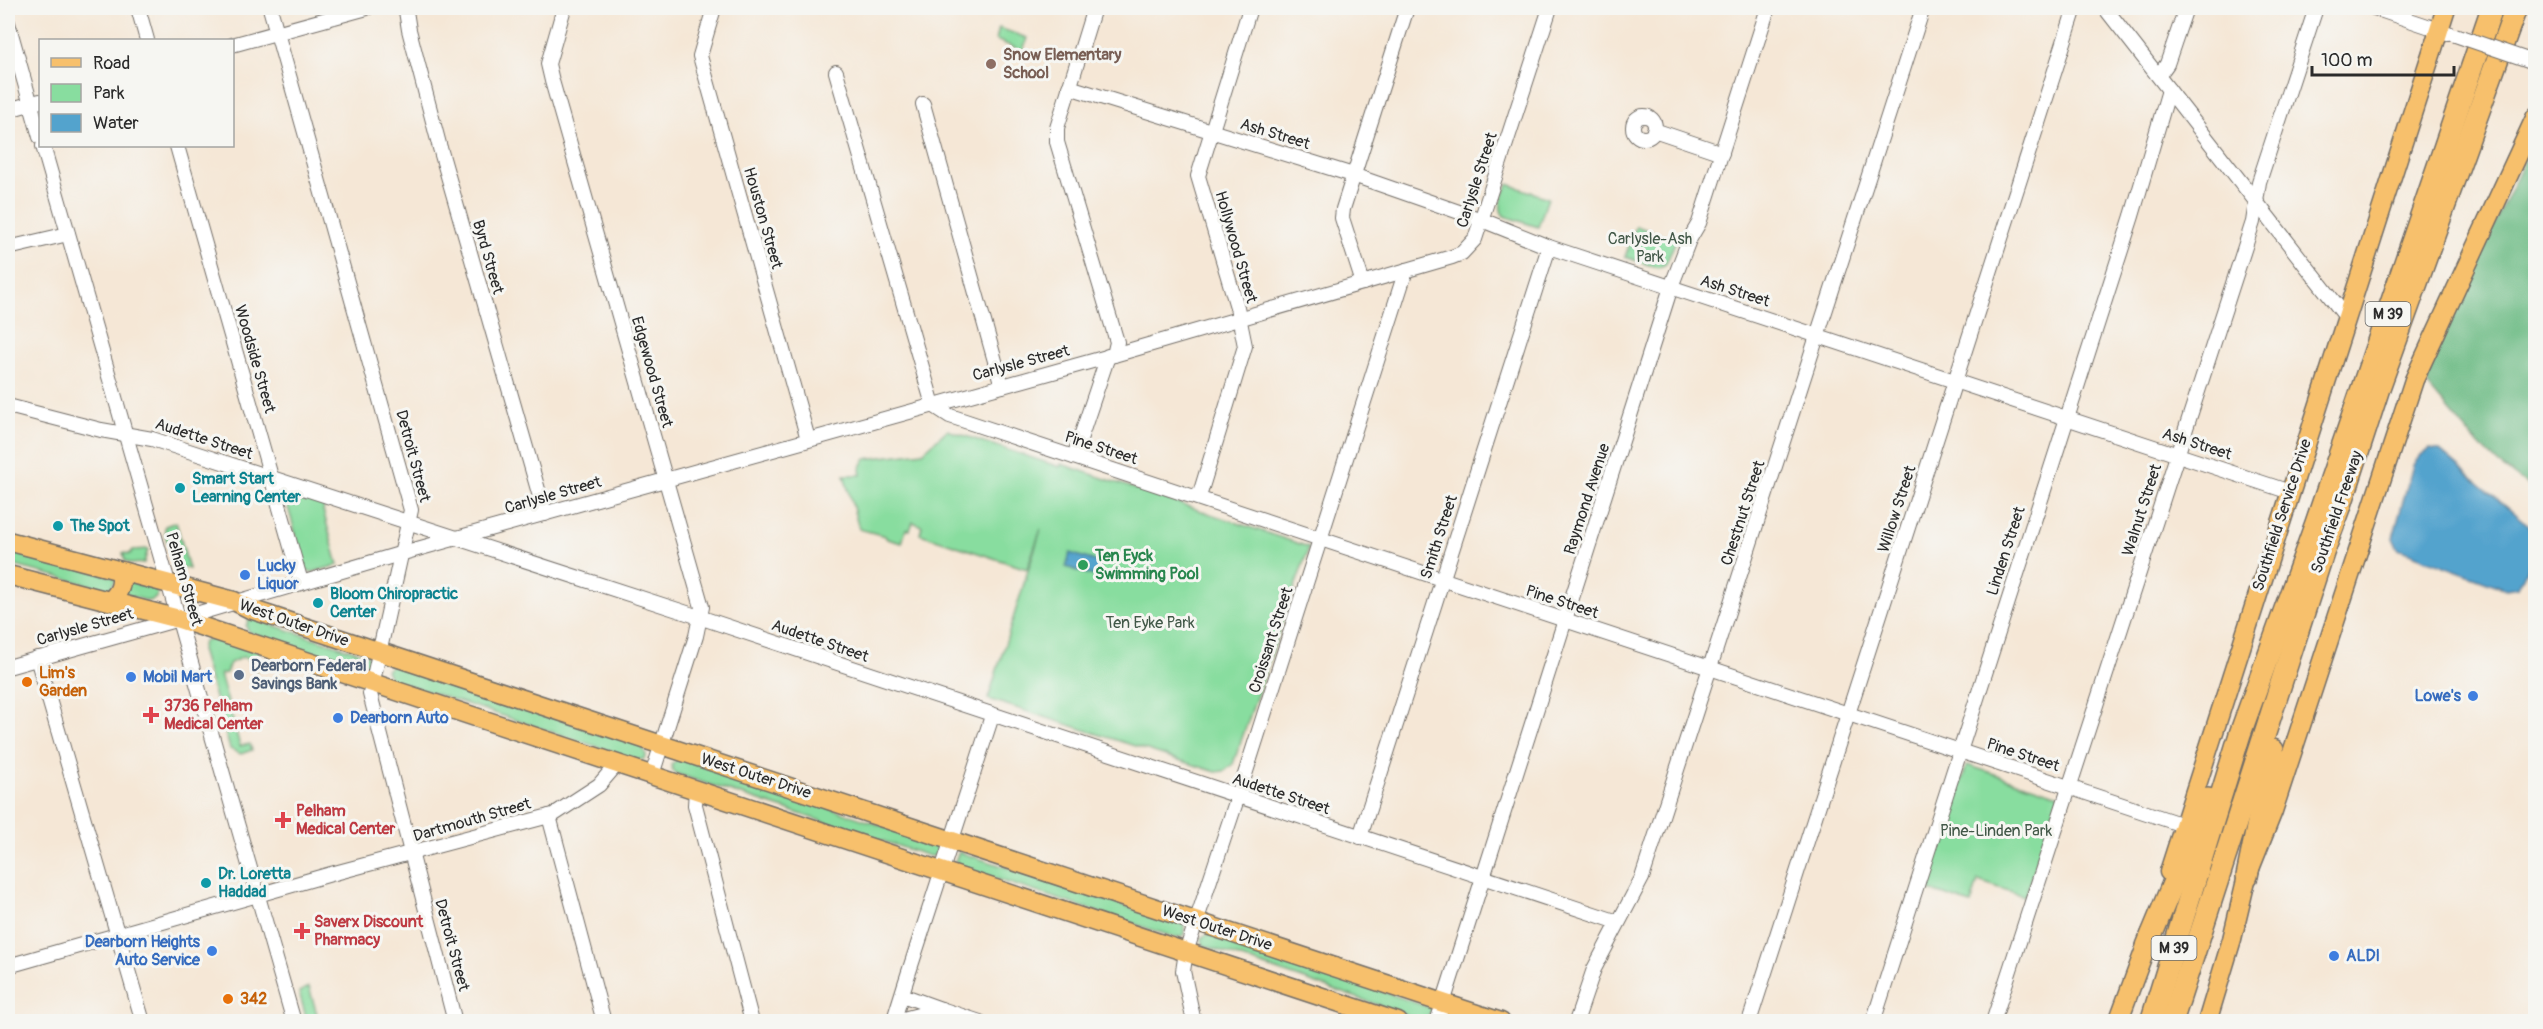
<svg xmlns="http://www.w3.org/2000/svg" width="2543" height="1029" viewBox="0 0 2543 1029" font-family="Pangolin,sans-serif">
<style>
.green{fill:#88dd9f;stroke:#5a8465;stroke-width:1.5}
.forest{fill:#6ebc86;stroke:#4c7458;stroke-width:1.5}
.water{fill:#53a3cd;stroke:#3f677c;stroke-width:1.5}
.lines{fill:none;stroke-linecap:round;stroke-linejoin:round}
.minor-casing{stroke:#726d67;stroke-width:16}
.major-casing{stroke:#726d67;stroke-width:21}
.highway-casing{stroke:#726d67;stroke-width:24}
.minor{stroke:#fff;stroke-width:14}
.major{stroke:#f7c06c;stroke-width:18}
.highway{stroke:#f7c06c;stroke-width:21}
.minor-bridge-casing{stroke:#726d67;stroke-width:16;stroke-linecap:butt}
.minor-bridge{stroke:#fff;stroke-width:14}
.education-dot{fill:#8d6e63;stroke:#f6f6f2;stroke-width:2}
.culture-dot{fill:#0f9aa8;stroke:#f6f6f2;stroke-width:2}
.leisure-dot{fill:#2e9e5b;stroke:#f6f6f2;stroke-width:2}
.shop-dot{fill:#3f7fe0;stroke:#f6f6f2;stroke-width:2}
.service-dot{fill:#5c6f8a;stroke:#f6f6f2;stroke-width:2}
.food-dot{fill:#e8710a;stroke:#f6f6f2;stroke-width:2}
.health-dot{fill:#e0444e;stroke:#f6f6f2;stroke-width:2}
.labels{text-anchor:middle;dominant-baseline:central;stroke-width:6;stroke-linejoin:round;paint-order:stroke}
.shield{fill:#f6f6f2;stroke:#686867;stroke-width:1.5}
.shield-label{font-size:15px;font-weight:bold;fill:#2b2b2b}
.education-label{font-size:16px;font-weight:bold;fill:#785e54;stroke:#f6f6f2;text-anchor:start}
.street-label{font-size:16px;fill:#2b2b2b;stroke:#f6f6f2}
.park-label{font-size:16px;fill:#425848;stroke:#f6f6f2}
.culture-label{font-size:16px;font-weight:bold;fill:#0d838f;stroke:#f6f6f2;text-anchor:start}
.leisure-label{font-size:16px;font-weight:bold;fill:#27864d;stroke:#f6f6f2;text-anchor:start}
.shop-label{font-size:16px;font-weight:bold;fill:#366cbe;stroke:#f6f6f2;text-anchor:start}
.service-label{font-size:16px;font-weight:bold;fill:#4e5e75;stroke:#f6f6f2;text-anchor:start}
.food-label{font-size:16px;font-weight:bold;fill:#c56008;stroke:#f6f6f2;text-anchor:start}
.health-label{font-size:16px;font-weight:bold;fill:#be3a42;stroke:#f6f6f2;text-anchor:start}
</style>
<rect width="100%" height="100%" fill="#f6f6f2"/>
<filter id="ink" filterUnits="userSpaceOnUse"><feTurbulence type="fractalNoise" baseFrequency=".0167" numOctaves="2"/><feDisplacementMap in="SourceGraphic" scale="12" xChannelSelector="R" yChannelSelector="G"/><feConvolveMatrix kernelMatrix="1 2 1 2 8 2 1 2 1" color-interpolation-filters="sRGB"/></filter>
<filter id="wash" filterUnits="userSpaceOnUse"><feTurbulence type="fractalNoise" baseFrequency=".008" numOctaves="4" result="noise"/><feDisplacementMap in="SourceGraphic" scale="24" xChannelSelector="R" yChannelSelector="G"/><feGaussianBlur stdDeviation="1.35" result="paint"/><feColorMatrix in="noise" values="0 0 0 0 0 0 0 0 0 0 0 0 0 0 0 0 0 1.4 0 .05"/><feComposite in="paint" operator="in"/></filter>
<g filter="url(#wash)">
<rect width="100%" height="100%" fill="#f5e7d6"/>
<g class="green">
<path d="M999 28 1027 38 1023 51 996 40Z"/>
<path d="M1508 184 1548 198 1538 227 1504 216C1496 207 1504 194 1508 184Z"/>
<path d="M1636 226 1676 240 1666 264 1658 268 1625 257Z"/>
<path d="M947 430 1060 467 1061 464 1309 547 1233 764 1224 771 1216 772 988 699 1041 529 1027 569 920 534 922 526 913 522 910 530 906 529 902 543 887 539 885 536 859 529 844 475H861L860 469 865 459 923 452Z"/>
<path d="M290 490 327 502 323 510 338 565 313 572 306 570 285 497Z"/>
<path d="M176 522 189 569 174 565 165 534V526Z"/>
<path d="M8 548 117 578 109 590 8 564Z"/>
<path d="M148 549 144 563 131 564 125 561 123 553 130 554 133 550Z"/>
<path d="M127 582 157 589V597L149 601 124 595Z"/>
<path d="M250 618 367 655 370 659V665L362 670 249 632 246 626Z"/>
<path d="M212 638 259 652 256 672 249 659 243 657 230 663 226 673 220 674 240 746 250 744 252 750 241 754 230 749 201 650 203 642Z"/>
<path d="M392 665 642 745 646 755 644 759 638 760 390 679 386 670Z"/>
<path d="M679 758 937 844 938 852 936 856H929L677 774 673 771 671 765Z"/>
<path d="M1967 765 2059 795 2025 896 1978 881 1971 904 1926 889Z"/>
<path d="M959 852 1184 925V934L1181 937H1174L960 867 955 861Z"/>
<path d="M1211 933 1431 1008V1013L1425 1019H1419L1203 945 1202 937Z"/>
<path d="M309 987 319 1021H307L299 992Z"/>
</g>
<path class="forest" d="M2535 137V491L2499 464 2473 439 2428 386 2426 371Z"/>
<g class="water">
<path d="M2429 449 2439 450 2528 525C2541 545 2528 568 2518 587L2506 589 2398 549 2393 538 2413 465 2420 456Z"/>
<path d="M1070 553 1101 563 1097 577 1066 567Z"/>
</g>
</g>
<g filter="url(#ink)">
<g class="lines">
<defs>
<g id="minor">
<path d="M138 8 147 40"/>
<path d="M270 8 411 510 370 694 455 1022"/>
<path d="M408 8 406 11 409 30 440 148 545 514"/>
<path d="M564 8 548 64 552 81 702 607 696 636 652 775"/>
<path d="M714 8 700 56 808 439"/>
<path d="M1094 8 1057 128V142L1117 342 1114 355"/>
<path d="M2105 8 2346 317"/>
<path d="M2374 8 2448 33"/>
<path d="M8 23 40 137"/>
<path d="M232 45 367 8"/>
<path d="M836 72 933 405 950 416 2183 825"/>
<path d="M2159 75 2167 64 2186 8"/>
<path d="M1069 87 1353 175 1482 220 1549 247 2290 492"/>
<path d="M923 104 1002 386"/>
<path d="M8 110 40 101"/>
<circle cx="1644" cy="127" r="11"/>
<path d="M1654 130 1722 153"/>
<path d="M43 146 294 1022"/>
<path d="M177 146 301 582"/>
<path d="M8 248 68 234"/>
<path d="M1363 283 1342 218 1343 209 1407 8"/>
<path d="M8 406 101 430 152 439 687 613 1618 922"/>
<path d="M1074 457 1108 356"/>
<path d="M1199 497 1245 346 1237 307 1198 176 1250 8"/>
<path d="M37 658 143 1022"/>
<path d="M8 667 179 619 403 553 1114 355 1452 257 1462 253 1475 239 1550 8"/>
<path d="M696 790 695 805 752 1022"/>
<path d="M549 816 604 1022"/>
<path d="M1360 837 1549 247"/>
<path d="M8 966 331 874 553 815 599 785 617 764"/>
<path d="M902 995 941 1009"/>
<path d="M892 1022 941 1009 980 1022"/>
<path d="M897 1022 895 1016 905 984 992 716"/>
<path d="M1194 1022 1183 971 1186 952 1242 784 1406 270"/>
<path d="M1437 1022 1671 287 1689 240 1699 223 1768 8"/>
<path d="M1576 1022 1594 969 1642 878 1923 8"/>
<path d="M1749 1022 2075 8"/>
<path d="M1873 1022 2132 216 2169 90"/>
<path d="M1993 1022 2253 222 2259 182 2316 8"/>
</g>
<g id="major">
<path d="M8 541 234 601 250 609 1501 1022"/>
<path d="M8 575 179 619 1398 1022"/>
<path d="M110 601C120 592 123 584 120 571"/>
<path d="M2169 872 2446 8"/>
<path d="M2118 1022 2151 933"/>
<path d="M2207 1022 2232 939 2247 876 2273 811 2414 380 2536 116"/>
</g>
<g id="highway">
<path d="M2247 876 2273 750"/>
<path d="M2147 946 2208 799"/>
<path d="M2151 1022 2240 734 2316 523 2492 8"/>
<path d="M2172 1022 2323 553 2340 508 2379 388 2516 8"/>
</g>
</defs>
<use href="#minor" class="minor-casing"/>
<use href="#major" class="major-casing"/>
<use href="#highway" class="highway-casing"/>
<use href="#minor" class="minor"/>
<use href="#major" class="major"/>
<use href="#highway" class="highway"/>
<defs>
<path id="minor-bridge" d="M2455 35 2531 61"/>
</defs>
<use href="#minor-bridge" class="minor-bridge-casing"/>
<use href="#minor-bridge" class="minor-bridge"/>
</g>
</g>
<circle class="education-dot" cx="991" cy="64" r="6"/>
<g class="culture-dot">
<circle cx="180" cy="488" r="6"/>
<circle cx="58" cy="526" r="6"/>
<circle cx="318" cy="603" r="6"/>
<circle cx="206" cy="883" r="6"/>
</g>
<circle class="leisure-dot" cx="1083" cy="565" r="6"/>
<g class="shop-dot">
<circle cx="245" cy="575" r="6"/>
<circle cx="131" cy="677" r="6"/>
<circle cx="2473" cy="696" r="6"/>
<circle cx="338" cy="718" r="6"/>
<circle cx="212" cy="951" r="6"/>
<circle cx="2334" cy="956" r="6"/>
</g>
<circle class="service-dot" cx="239" cy="675" r="6"/>
<g class="food-dot">
<circle cx="27" cy="682" r="6"/>
<circle cx="228" cy="999" r="6"/>
</g>
<g class="health-dot">
<path d="M148 706h6v6h6v6h-6v6h-6v-6h-6v-6h6z"/>
<path d="M280 811h6v6h6v6h-6v6h-6v-6h-6v-6h6z"/>
<path d="M299 922h6v6h6v6h-6v6h-6v-6h-6v-6h6z"/>
</g>
<g class="labels">
<g class="shield">
<rect x="2365.5" y="302" width="45" height="24" rx="4.5"/>
<rect x="2151.5" y="936" width="45" height="24" rx="4.5"/>
</g>
<g class="shield-label">
<text x="2388" y="314">M 39</text>
<text x="2174" y="948">M 39</text>
</g>
<g class="education-label">
<text x="1003" y="55">Snow Elementary<tspan x="1003" dy="18">School</tspan></text>
</g>
<g class="street-label">
<text transform="translate(1275 134) rotate(17)">Ash Street</text>
<text transform="translate(1477 180) rotate(-72)">Carlysle Street</text>
<text transform="translate(763 218) rotate(74)">Houston Street</text>
<text transform="translate(1236 247) rotate(74)">Hollywood Street</text>
<text transform="translate(488 257) rotate(74)">Byrd Street</text>
<text transform="translate(1735 291) rotate(18)">Ash Street</text>
<text transform="translate(255 359) rotate(74)">Woodside Street</text>
<text transform="translate(1021 363) rotate(-15)">Carlysle Street</text>
<text transform="translate(652 372) rotate(74)">Edgewood Street</text>
<text transform="translate(204 439) rotate(18)">Audette Street</text>
<text transform="translate(2197 444) rotate(18)">Ash Street</text>
<text transform="translate(1101 448) rotate(18)">Pine Street</text>
<text transform="translate(413 456) rotate(75)">Detroit Street</text>
<text transform="translate(553 495) rotate(-16)">Carlysle Street</text>
<text transform="translate(1587 499) rotate(-72)">Raymond Avenue</text>
<text transform="translate(1897 509) rotate(-72)">Willow Street</text>
<text transform="translate(2142 510) rotate(-72)">Walnut Street</text>
<text transform="translate(2337 512) rotate(-71)">Southfield Freeway</text>
<text transform="translate(1743 513) rotate(-72)">Chestnut Street</text>
<text transform="translate(2282 515) rotate(-72)">Southfield Service Drive</text>
<text transform="translate(1439 537) rotate(-72)">Smith Street</text>
<text transform="translate(2006 551) rotate(-72)">Linden Street</text>
<text transform="translate(184 579) rotate(74)">Pelham Street</text>
<text transform="translate(1562 602) rotate(18)">Pine Street</text>
<text transform="translate(294 623) rotate(19)">West Outer Drive</text>
<text transform="translate(85 627) rotate(-16)">Carlysle Street</text>
<text transform="translate(1271 640) rotate(-72)">Croissant Street</text>
<text transform="translate(820 641) rotate(19)">Audette Street</text>
<text transform="translate(2023 755) rotate(18)">Pine Street</text>
<text transform="translate(756 776) rotate(18)">West Outer Drive</text>
<text transform="translate(1281 794) rotate(18)">Audette Street</text>
<text transform="translate(472 820) rotate(-16)">Dartmouth Street</text>
<text transform="translate(1217 928) rotate(18)">West Outer Drive</text>
<text transform="translate(452 945) rotate(75)">Detroit Street</text>
</g>
<g class="park-label">
<text x="1650" y="239">Carlysle-Ash<tspan x="1650" dy="18">Park</tspan></text>
<text x="1150" y="623">Ten Eyke Park</text>
<text x="1996" y="831">Pine-Linden Park</text>
</g>
<g class="culture-label">
<text x="192" y="479">Smart Start<tspan x="192" dy="18">Learning Center</tspan></text>
<text x="70" y="526">The Spot</text>
<text x="330" y="594">Bloom Chiropractic<tspan x="330" dy="18">Center</tspan></text>
<text x="218" y="874">Dr. Loretta<tspan x="218" dy="18">Haddad</tspan></text>
</g>
<g class="leisure-label">
<text x="1095" y="556">Ten Eyck<tspan x="1095" dy="18">Swimming Pool</tspan></text>
</g>
<g class="shop-label">
<text x="257" y="566">Lucky<tspan x="257" dy="18">Liquor</tspan></text>
<text x="143" y="677">Mobil Mart</text>
<text x="2461" y="696" text-anchor="end">Lowe's</text>
<text x="350" y="718">Dearborn Auto</text>
<text x="200" y="942" text-anchor="end">Dearborn Heights<tspan x="200" dy="18">Auto Service</tspan></text>
<text x="2346" y="956">ALDI</text>
</g>
<g class="service-label">
<text x="251" y="666">Dearborn Federal<tspan x="251" dy="18">Savings Bank</tspan></text>
</g>
<g class="food-label">
<text x="39" y="673">Lim's<tspan x="39" dy="18">Garden</tspan></text>
<text x="240" y="999">342</text>
</g>
<g class="health-label">
<text x="164" y="706">3736 Pelham<tspan x="164" dy="18">Medical Center</tspan></text>
<text x="296" y="811">Pelham<tspan x="296" dy="18">Medical Center</tspan></text>
<text x="314" y="922">Saverx Discount<tspan x="314" dy="18">Pharmacy</tspan></text>
</g>
</g>
<rect width="2543" height="1029" fill="none" stroke="#f6f6f2" stroke-width="30"/>
<rect x="39" y="39" width="195" height="108" fill="#f6f6f2" stroke="#a5a5a2" stroke-width="1.5"/>
<rect x="51" y="58" width="30" height="9" fill="#f7c06c" stroke="#a5a5a2" stroke-width="1.5"/>
<text x="93" y="69" font-size="18" fill="#2b2b2b">Road</text>
<rect x="51" y="84" width="30" height="18" fill="#88dd9f" stroke="#a5a5a2" stroke-width="1.5"/>
<text x="93" y="99" font-size="18" fill="#2b2b2b">Park</text>
<rect x="51" y="114" width="30" height="18" fill="#53a3cd" stroke="#a5a5a2" stroke-width="1.5"/>
<text x="93" y="129" font-size="18" fill="#2b2b2b">Water</text>
<path d="M2312 66v9h142v-9" fill="none" stroke="#2b2b2b" stroke-width="3"/>
<text x="2321" y="66" font-size="18" fill="#2b2b2b" stroke="#f6f6f2" stroke-width="4.5" paint-order="stroke">100 m</text>
</svg>
